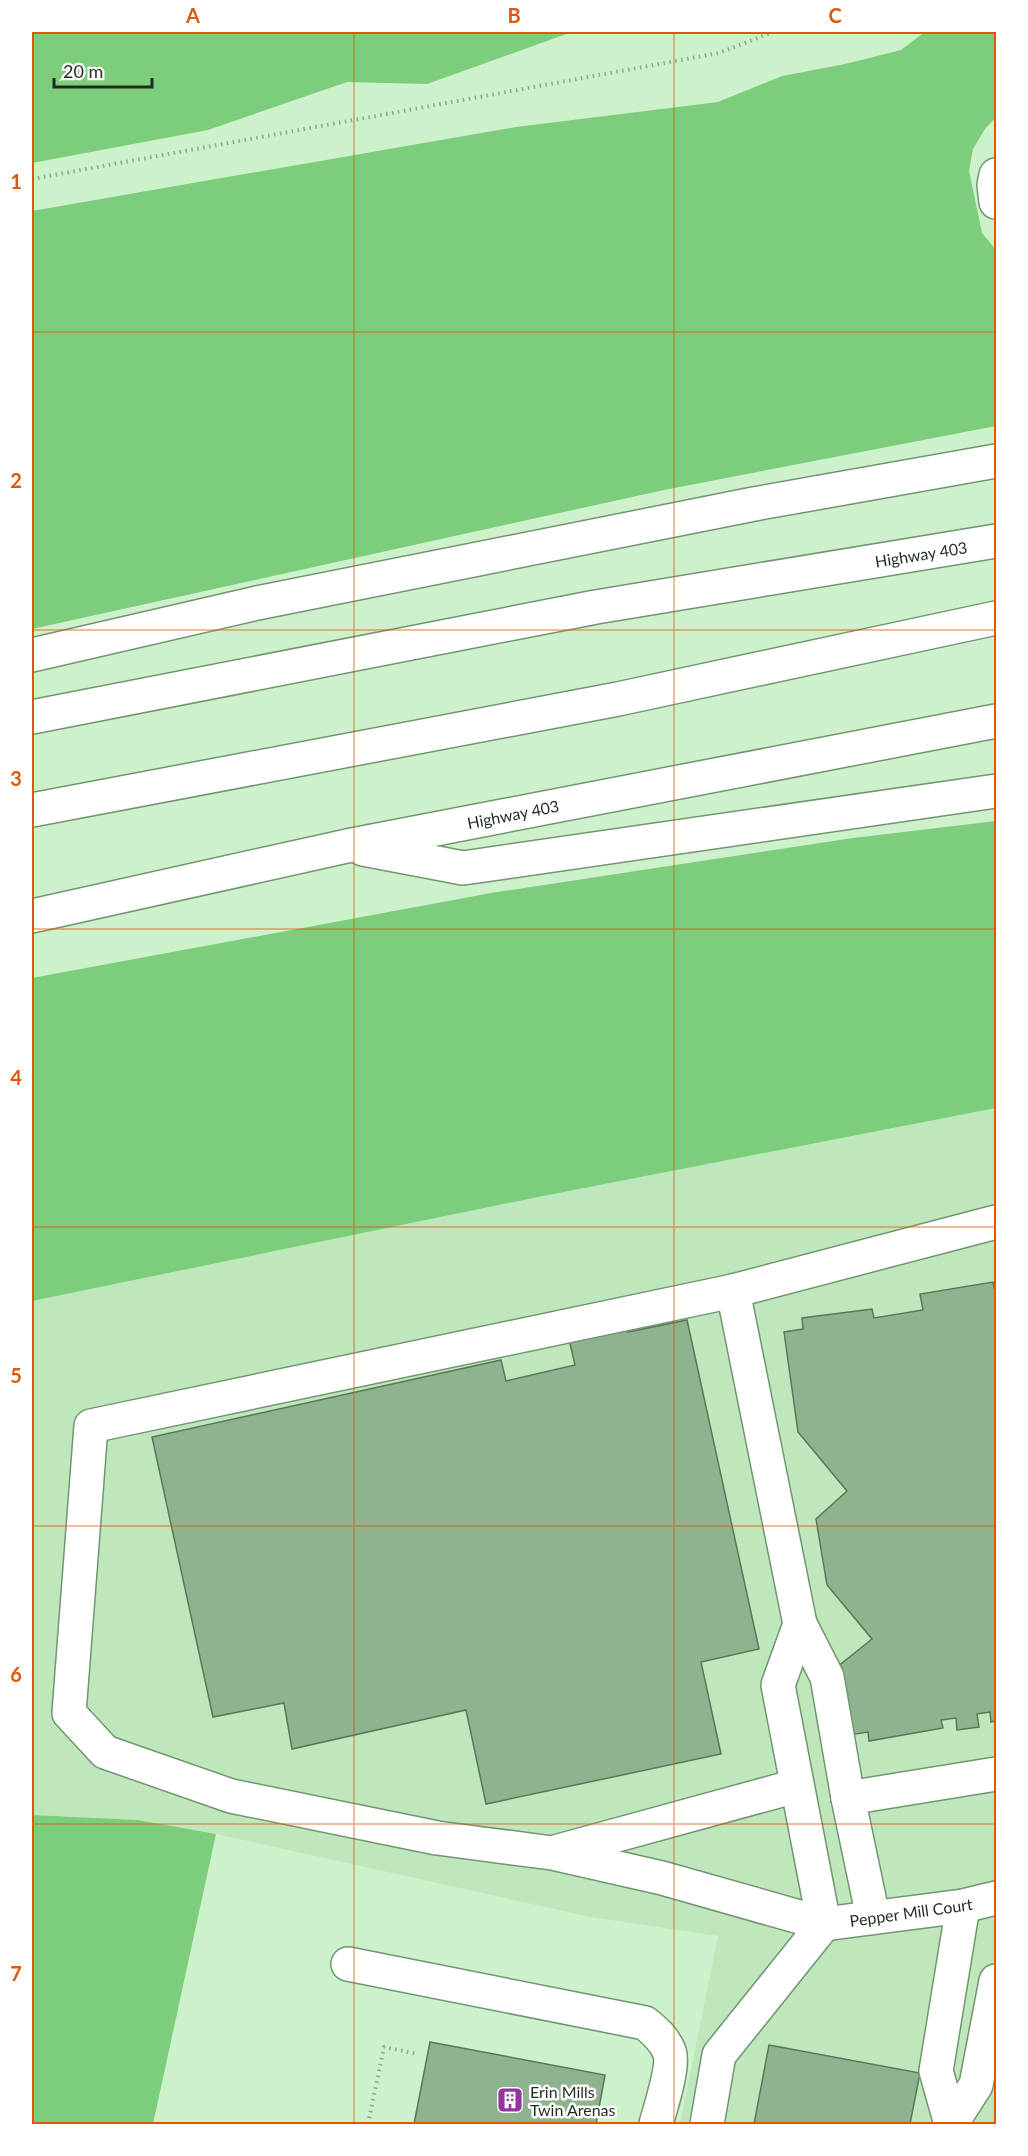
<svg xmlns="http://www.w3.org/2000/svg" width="1028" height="2156" viewBox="0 0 1028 2156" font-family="Lato,sans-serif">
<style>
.built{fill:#bee8bc}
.green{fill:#7cce7c}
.building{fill:#90b38f;stroke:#587957;stroke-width:1.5}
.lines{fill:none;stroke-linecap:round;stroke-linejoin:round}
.minor-casing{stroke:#739572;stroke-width:36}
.highway-casing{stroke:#739572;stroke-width:36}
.path{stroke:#8eaa8c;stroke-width:4;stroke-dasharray:1.5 4.5;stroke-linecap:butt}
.minor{stroke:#fff;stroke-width:33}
.highway{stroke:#fff;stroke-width:33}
.grid{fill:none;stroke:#de570d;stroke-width:1.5;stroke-opacity:0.55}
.labels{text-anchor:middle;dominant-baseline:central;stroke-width:5;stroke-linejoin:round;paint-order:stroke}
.street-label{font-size:16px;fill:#1e2c1e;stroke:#fff}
.poi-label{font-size:16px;fill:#1e2c1e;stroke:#fff;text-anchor:start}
.neatline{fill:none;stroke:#de570d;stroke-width:2}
.grid-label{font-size:20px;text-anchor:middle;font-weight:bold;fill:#de570d}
</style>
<rect width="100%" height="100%" fill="#cdf1cb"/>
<path class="built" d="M996 1108V2124H680L718 1936 591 1917 216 1834 138 1820 32 1815V1301L538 1197Z"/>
<g class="green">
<path d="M32 32H572L427 84 347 82 208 130 32 163Z"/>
<path d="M921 32H996V117L985 129 973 149 969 171 982 233 996 250V426L664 490 32 629V211L516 127 718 102 782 76 845 64 901 50 922 34Z"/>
<path d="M996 821V1108L538 1197 32 1301V978L491 893 853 838Z"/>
<path d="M32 1815 138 1820 216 1834 153 2124H32Z"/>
</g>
<g class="building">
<path d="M993 1282 994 1288 996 1287V1721L991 1722 990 1712 977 1714 979 1727 957 1730 956 1718 941 1720 943 1728 869 1741 868 1732 849 1735 837 1667 872 1639 827 1585 816 1519 847 1491 798 1432 784 1332 803 1329 802 1318 872 1309 874 1318 923 1310 920 1294Z"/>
<path d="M687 1320 759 1649 701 1662 721 1754 486 1804 466 1710 292 1749 284 1703 213 1717 152 1437 501 1360 506 1381 575 1365 569 1339 627 1327 628 1332Z"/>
<path d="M430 2042 605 2075 596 2124H414Z"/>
<path d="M769 2045 920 2073 910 2124H754Z"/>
</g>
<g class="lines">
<defs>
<g id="minor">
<path d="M996 175 994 185 996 202"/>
<path d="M996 1222 733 1291 91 1426 69 1713 105 1752 231 1796 437 1838 552 1853 662 1878 824 1924 963 1906 996 1898"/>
<path d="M733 1291 800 1624 827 1677 848 1798 873 1917"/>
<path d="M800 1624 778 1685 824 1924"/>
<path d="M848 1798 996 1774"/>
<path d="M555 1852 796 1786"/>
<path d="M348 1964 645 2023C655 2031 664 2039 669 2051 675 2065 660 2109 656 2124"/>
<path d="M707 2124 719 2055 824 1924"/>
<path d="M951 2124 936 2071 963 1906"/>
<path d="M951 2124 976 2085 996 1981"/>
</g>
<g id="highway">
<path d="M32 655 257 603 754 504 996 461"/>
<path d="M32 717 596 607 996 541"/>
<path d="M32 810 618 699 996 618"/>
<path d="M363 849 463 868 996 791"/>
<path d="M32 916 347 846 996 721"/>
</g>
</defs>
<use href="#minor" class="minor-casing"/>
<use href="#highway" class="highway-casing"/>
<g class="path">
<path d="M32 179 719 53 773 32"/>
<path d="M368 2124 384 2047 418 2054"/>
</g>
<use href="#minor" class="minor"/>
<use href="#highway" class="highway"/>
</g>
<path class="grid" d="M354 32V2124M674 32V2124M32 332H996M32 630H996M32 929H996M32 1227H996M32 1526H996M32 1824H996"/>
<defs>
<symbol id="building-square" viewBox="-11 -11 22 22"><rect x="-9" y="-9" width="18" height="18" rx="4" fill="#94359d" stroke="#fff"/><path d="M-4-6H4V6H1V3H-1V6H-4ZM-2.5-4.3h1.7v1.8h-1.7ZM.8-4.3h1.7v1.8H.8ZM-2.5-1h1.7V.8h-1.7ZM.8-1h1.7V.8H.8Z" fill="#fff"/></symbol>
</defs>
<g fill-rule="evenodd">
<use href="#building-square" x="495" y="2085" width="30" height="30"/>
</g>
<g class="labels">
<g class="street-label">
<text transform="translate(921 554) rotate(-9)">Highway 403</text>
<text transform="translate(513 814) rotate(-11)">Highway 403</text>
<text transform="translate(911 1912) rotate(-8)">Pepper Mill Court</text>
</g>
<g class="poi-label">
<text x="530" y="2091">Erin Mills<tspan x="530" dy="18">Twin Arenas</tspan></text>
</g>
</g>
<rect width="1028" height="2156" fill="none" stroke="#ffffff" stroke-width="66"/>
<path d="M54 78v9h98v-9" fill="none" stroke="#1e2c1e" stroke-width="3"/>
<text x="63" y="78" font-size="18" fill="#1e2c1e" stroke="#ffffff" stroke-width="4.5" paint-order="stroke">20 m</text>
<rect x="33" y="33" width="962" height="2090" class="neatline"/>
<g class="grid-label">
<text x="193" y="23">A</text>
<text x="514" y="23">B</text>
<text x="835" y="23">C</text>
<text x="16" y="189">1</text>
<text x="16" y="488">2</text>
<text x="16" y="786">3</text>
<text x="16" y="1085">4</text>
<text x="16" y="1383">5</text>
<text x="16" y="1682">6</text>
<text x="16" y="1981">7</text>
</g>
</svg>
